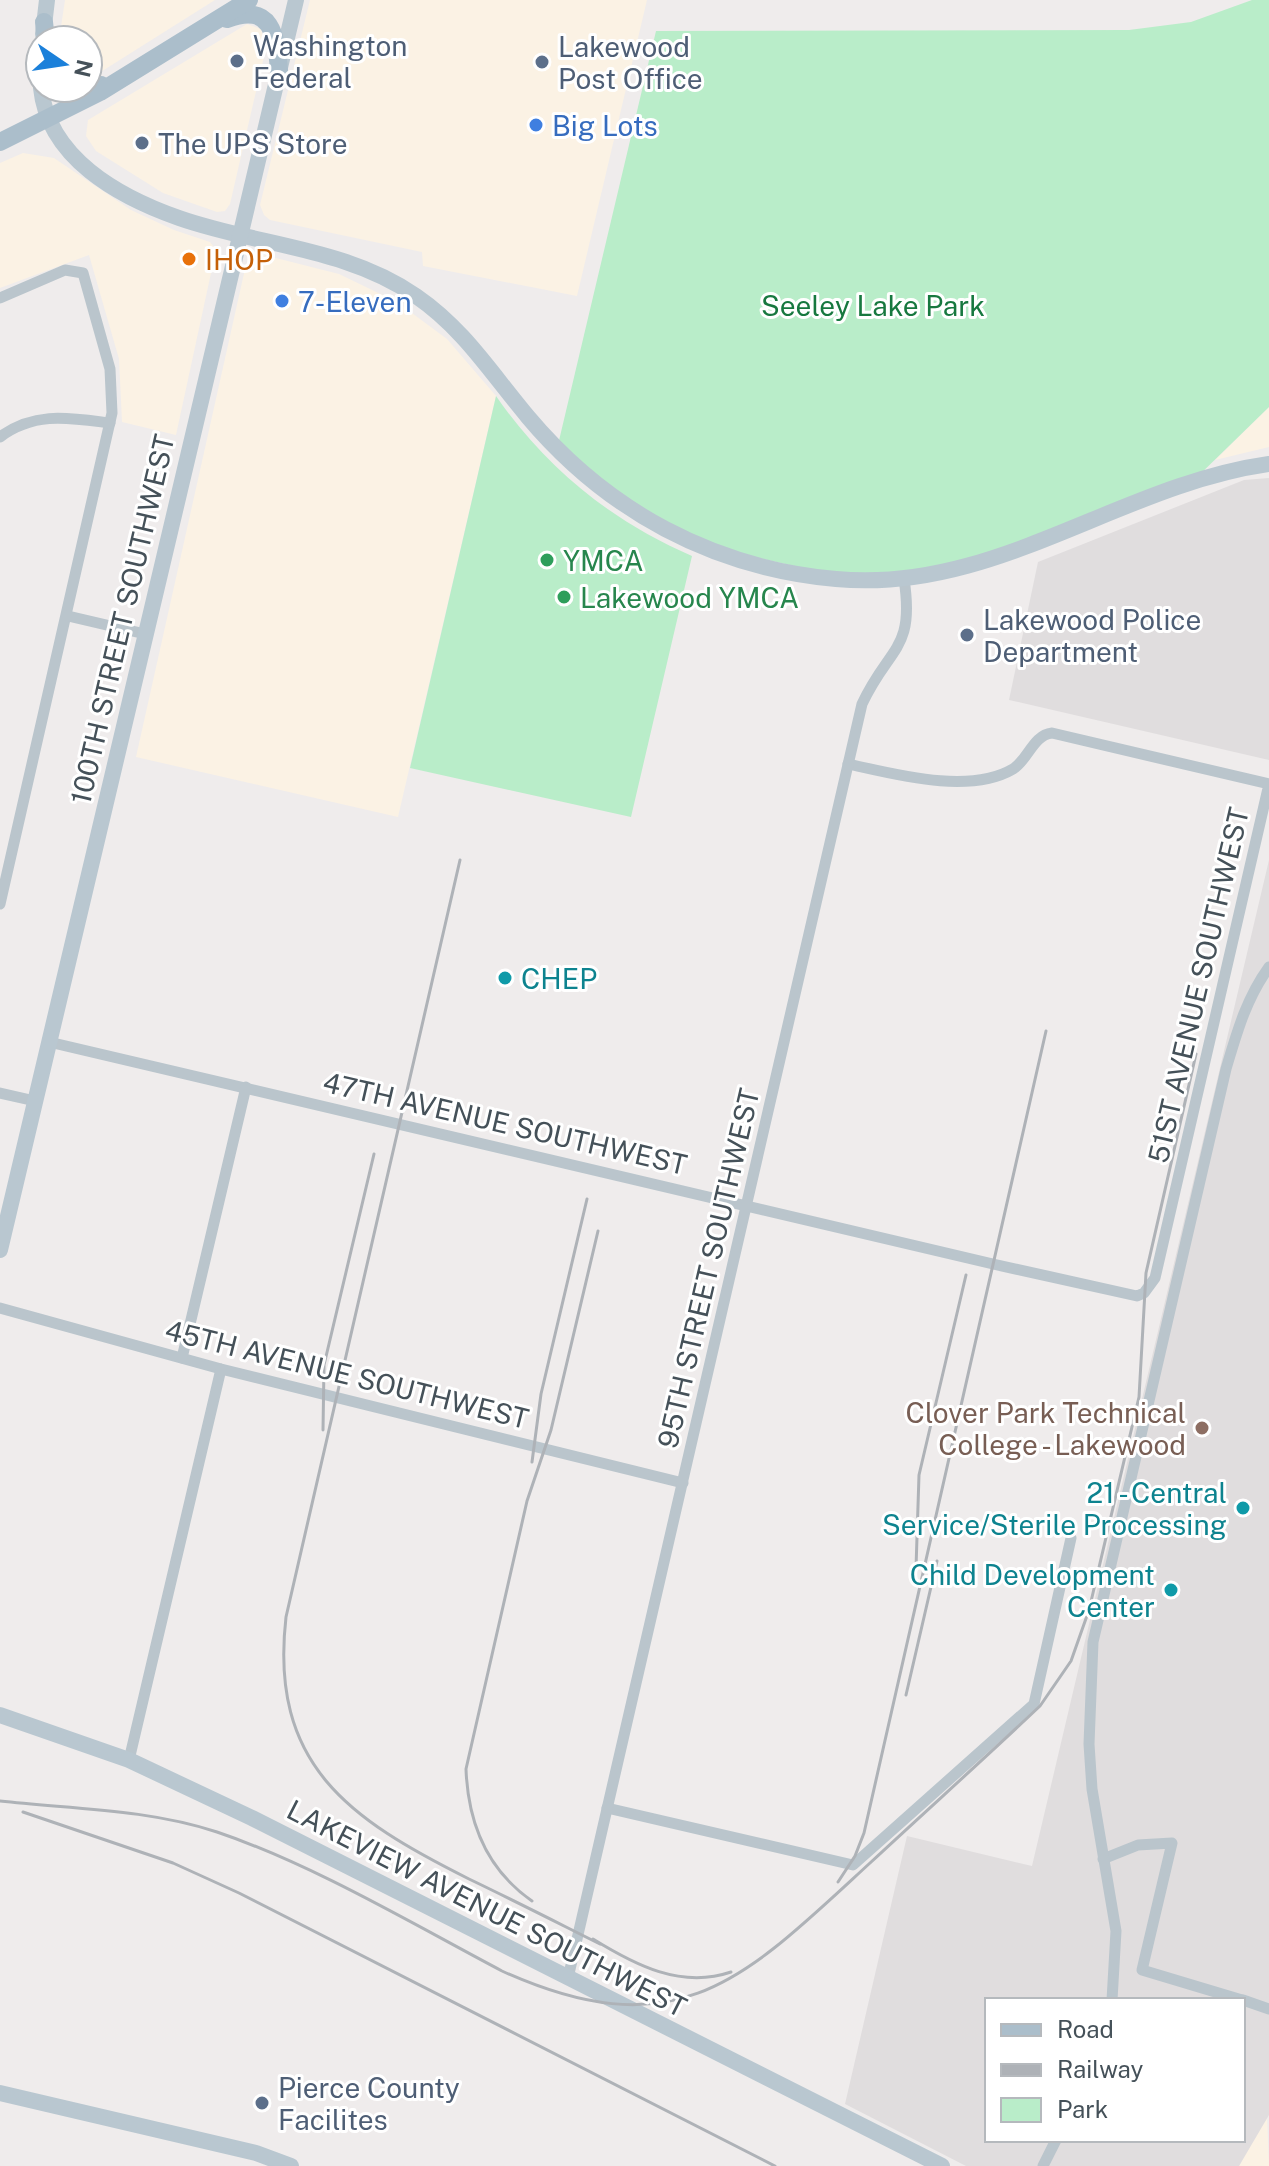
<svg xmlns="http://www.w3.org/2000/svg" width="1269" height="2166" viewBox="0 0 1269 2166" font-family="'Public Sans',sans-serif">
<style>
.commercial{fill:#fbf2e4}
.education{fill:#e0ddde;fill-rule:evenodd}
.park{fill:#b9edc9}
.lines{fill:none;stroke-linecap:round;stroke-linejoin:round}
.street{stroke:#bac5cc;stroke-width:11}
.secondary{stroke:#b9c7d0;stroke-width:16}
.primary{stroke:#abbecb;stroke-width:18}
.rail{stroke:#aeb2b7;stroke-width:3}
.service-dot{fill:#5c6f8a;stroke:#fff;stroke-width:3}
.shop-dot{fill:#3f7fe0;stroke:#fff;stroke-width:3}
.food-dot{fill:#e8710a;stroke:#fff;stroke-width:3}
.leisure-dot{fill:#2e9e5b;stroke:#fff;stroke-width:3}
.culture-dot{fill:#0f9aa8;stroke:#fff;stroke-width:3}
.education-dot{fill:#8d6e63;stroke:#fff;stroke-width:3}
.labels{text-anchor:middle;dominant-baseline:central;stroke-width:6;stroke-linejoin:round;paint-order:stroke}
.service-label{font-size:28px;fill:#4e5e75;stroke:#fff;text-anchor:start}
.shop-label{font-size:28px;fill:#366cbe;stroke:#fff;text-anchor:start}
.food-label{font-size:28px;fill:#c56008;stroke:#fff;text-anchor:start}
.park-label{font-size:28px;fill:#17783f;stroke:#fff}
.leisure-label{font-size:28px;fill:#27864d;stroke:#fff;text-anchor:start}
.street-label{font-size:28px;fill:#455159;stroke:#fff}
.culture-label{font-size:28px;fill:#0d838f;stroke:#fff;text-anchor:end}
.education-label{font-size:28px;fill:#785e54;stroke:#fff;text-anchor:end}
</style>
<rect width="100%" height="100%" fill="#efecec"/>
<g class="commercial">
<path d="M65 0H215L88 80V40H59Z"/>
<path d="M310 0H647L577 296 423 266 422 252 270 220 264 215 260 205Z"/>
<path d="M247 24 261 29 266 48 230 204 225 211 217 212 163 193 96 151 86 136 88 120Z"/>
<path d="M23 153 54 158 131 210 174 230 210 242 216 250 176 435 122 422 119 359 89 255 0 288V163Z"/>
<path d="M264 255 339 274 397 302 447 339 496 396 398 817 136 757 245 269 252 259Z"/>
<path d="M1269 407V447L1215 460Z"/>
<path d="M1267 2115 1269 2166H1239Z"/>
</g>
<g class="education">
<path d="M1269 478V760L1009 700 1038 562 1244 480Z"/>
<path d="M1269 860V2115L1239 2166H966L845 2104 907 1836 1032 1866ZM987 2000H1243V2140H987Z"/>
</g>
<g class="park">
<path d="M1252 0H1269V407L1191 483 1010 555 857 580 691 543 557 449 656 31 1129 30 1191 22Z"/>
<path d="M496 396C546 468 611 521 692 556L631 817 410 768Z"/>
</g>
<g class="lines">
<g class="street">
<path d="M0 298 65 270 83 273 110 369 112 413 0 904"/>
<path d="M0 437C35 411 70 418 110 423"/>
<path d="M68 616 145 634"/>
<path d="M49 1042 993 1264 1137 1296 1144 1293 1155 1278 1269 784 1052 733C1033 735 1028 760 1013 769 969 795 894 774 848 764"/>
<path d="M0 1093 35 1101"/>
<path d="M0 1308 221 1369 683 1483"/>
<path d="M182 1358 246 1087"/>
<path d="M129 1760 221 1369"/>
<path d="M607 1808 853 1865 1034 1704 1071 1538"/>
<path d="M1103 1859 1138 1845 1172 1843 1142 1970 1242 2000"/>
<path d="M568 1978 862 704C889 646 915 651 904 579"/>
<path d="M1112 2000 1116 1931 1092 1789 1089 1744 1093 1642 1226 1069C1237 1032 1246 999 1269 967"/>
<path d="M1243 2000 1269 2009"/>
<path d="M1043 2166 1056 2140"/>
</g>
<g class="secondary">
<path d="M43 34 47 0"/>
<path d="M41 88C48 158 119 197 179 218 259 246 345 247 416 296 464 329 491 373 528 417 607 511 713 568 836 579 994 594 1119 485 1269 464"/>
<path d="M0 1250 296 0"/>
<path d="M0 1715 129 1760 252 1818 942 2166"/>
<path d="M0 2093 256 2153 291 2166"/>
</g>
<g class="primary">
<path d="M227 19C272 2 276 35 279 70"/>
<path d="M44 22 46 40"/>
<path d="M67 88 77 91 101 85"/>
<path d="M0 142 100 92 249 0"/>
</g>
<g class="rail">
<path d="M460 860 286 1617C269 1765 349 1819 469 1879 513 1900 556 1922 600 1944"/>
<path d="M323 1430 324 1365 374 1154"/>
<path d="M532 1462 541 1394 587 1199"/>
<path d="M916 1568 919 1475 966 1275"/>
<path d="M906 1695 937 1561"/>
<path d="M0 1801C72 1809 148 1809 217 1832 312 1864 413 1924 502 1971 679 2051 745 1978 870 1863 927 1810 984 1759 1040 1706L1071 1661 1089 1610 1139 1397 1146 1273 1196 1054"/>
<path d="M23 1812 173 1863 239 1893 775 2166"/>
<path d="M838 1882 855 1856 864 1833 1046 1031"/>
<path d="M532 1901C486 1869 468 1823 466 1769L527 1501 551 1430 598 1231"/>
<path d="M593 1939C635 1965 681 1989 731 1972"/>
</g>
</g>
<g class="service-dot">
<circle cx="237" cy="61" r="8"/>
<circle cx="542" cy="62" r="8"/>
<circle cx="142" cy="143" r="8"/>
<circle cx="967" cy="635" r="8"/>
<circle cx="262" cy="2103" r="8"/>
</g>
<g class="shop-dot">
<circle cx="536" cy="125" r="8"/>
<circle cx="282" cy="301" r="8"/>
</g>
<circle class="food-dot" cx="189" cy="259" r="8"/>
<g class="leisure-dot">
<circle cx="547" cy="560" r="8"/>
<circle cx="564" cy="597" r="8"/>
</g>
<g class="culture-dot">
<circle cx="505" cy="978" r="8"/>
<circle cx="1243" cy="1508" r="8"/>
<circle cx="1171" cy="1590" r="8"/>
</g>
<circle class="education-dot" cx="1202" cy="1428" r="8"/>
<g class="labels">
<g class="service-label">
<text x="253" y="45">Washington<tspan x="253" dy="32">Federal</tspan></text>
<text x="558" y="46">Lakewood<tspan x="558" dy="32">Post Office</tspan></text>
<text x="158" y="143">The UPS Store</text>
<text x="983" y="619">Lakewood Police<tspan x="983" dy="32">Department</tspan></text>
<text x="278" y="2087">Pierce County<tspan x="278" dy="32">Facilites</tspan></text>
</g>
<g class="shop-label">
<text x="552" y="125">Big Lots</text>
<text x="298" y="301">7-Eleven</text>
</g>
<g class="food-label">
<text x="205" y="259">IHOP</text>
</g>
<g class="park-label">
<text x="873" y="305">Seeley Lake Park</text>
</g>
<g class="leisure-label">
<text x="563" y="560">YMCA</text>
<text x="580" y="597">Lakewood YMCA</text>
</g>
<g class="street-label">
<text transform="translate(122 619) rotate(-77)">100TH STREET SOUTHWEST</text>
<text transform="translate(1198 985) rotate(-77)">51ST AVENUE SOUTHWEST</text>
<text transform="translate(505 1123) rotate(13)">47TH AVENUE SOUTHWEST</text>
<text transform="translate(708 1268) rotate(-77)">95TH STREET SOUTHWEST</text>
<text transform="translate(347 1374) rotate(14)">45TH AVENUE SOUTHWEST</text>
<text transform="translate(487 1908) rotate(27)">LAKEVIEW AVENUE SOUTHWEST</text>
</g>
<g class="culture-label">
<text x="521" y="978" text-anchor="start">CHEP</text>
<text x="1227" y="1492">21 - Central<tspan x="1227" dy="32">Service/Sterile Processing</tspan></text>
<text x="1155" y="1574">Child Development<tspan x="1155" dy="32">Center</tspan></text>
</g>
<g class="education-label">
<text x="1186" y="1412">Clover Park Technical<tspan x="1186" dy="32">College - Lakewood</tspan></text>
</g>
</g>
<rect x="985" y="1998" width="260" height="144" fill="#ffffff" stroke="#b5b9bd" stroke-width="2"/>
<rect x="1001" y="2024" width="40" height="12" fill="#abbecb" stroke="#b5b9bd" stroke-width="2"/>
<text x="1057" y="2038" font-size="24" fill="#455159">Road</text>
<rect x="1001" y="2064" width="40" height="12" fill="#aeb2b7" stroke="#b5b9bd" stroke-width="2"/>
<text x="1057" y="2078" font-size="24" fill="#455159">Railway</text>
<rect x="1001" y="2098" width="40" height="24" fill="#b9edc9" stroke="#b5b9bd" stroke-width="2"/>
<text x="1057" y="2118" font-size="24" fill="#455159">Park</text>
<g transform="translate(64 64) rotate(103)"><circle r="38" fill="#ffffff" stroke="#b5b9bd" stroke-width="2"/>
<path d="M0-6L14 30L0 20L-14 30Z" fill="#1b80da"/>
<text y="-12" font-size="22" font-weight="bold" text-anchor="middle" fill="#455159">N</text>
</g>
</svg>
